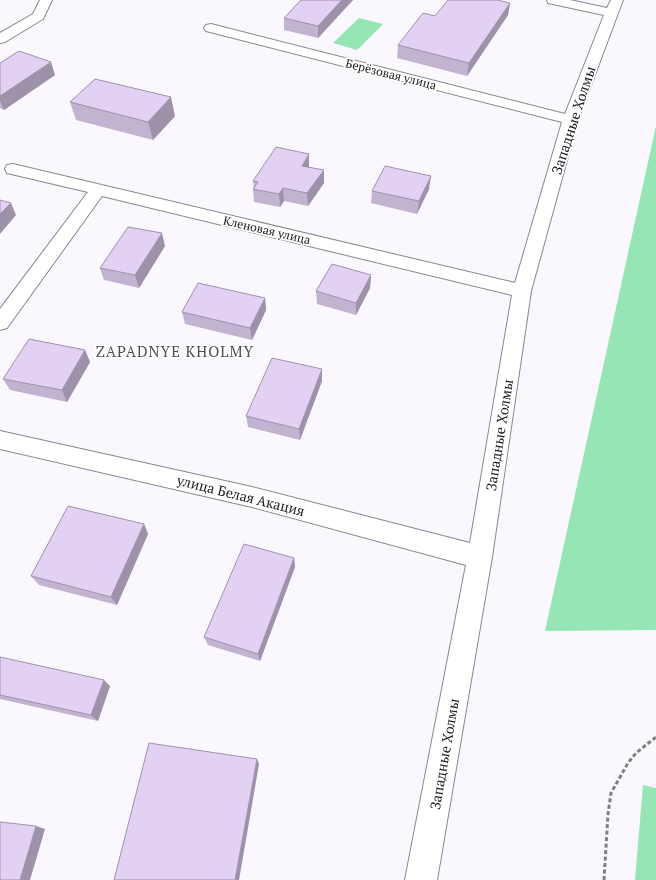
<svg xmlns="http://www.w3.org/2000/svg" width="656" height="880" viewBox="0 0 656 880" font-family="'PT Serif',serif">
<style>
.green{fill:#96e5b5}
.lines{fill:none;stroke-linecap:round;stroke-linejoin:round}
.street-casing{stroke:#8b8690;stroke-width:2}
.path{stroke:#817f84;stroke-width:3;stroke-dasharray:4 2.5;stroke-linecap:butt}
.street{fill:#fff;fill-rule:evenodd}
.wall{fill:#c2b4d1}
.shaded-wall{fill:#9e92aa}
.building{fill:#e2d1f3;stroke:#9e92aa}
.labels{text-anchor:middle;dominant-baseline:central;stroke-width:3.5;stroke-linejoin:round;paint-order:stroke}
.far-street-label{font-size:12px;fill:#1c1a1e;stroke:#fff}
.street-label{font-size:14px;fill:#1c1a1e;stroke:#fff}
.neighbourhood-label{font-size:15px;letter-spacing:1px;fill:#504b54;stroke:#fff}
</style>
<rect width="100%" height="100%" fill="#faf7fe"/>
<g class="green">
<path d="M359 18 383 24 357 50 333 43Z"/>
<path d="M656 126V630L545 631Z"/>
<path d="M643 785 656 788V880H635Z"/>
</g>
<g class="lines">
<defs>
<g id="street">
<path d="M40 0H52L43 19 5 42 0 43V33L33 14Z"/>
<path d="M547 0H570L607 8 611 0H623L578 120 531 291 492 557 437 880H405L466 565 252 507 0 449V431L252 487 470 543 512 295 102 196 7 328 0 330V309L88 192 7 173 5 169 7 165 13 164 515 283 562 122 206 31 204 28 206 25 211 24 565 114 604 15 548 3Z"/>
</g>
</defs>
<use href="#street" class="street-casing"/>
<path class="path" d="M604 880 608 814 611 793 628 763 636 753 656 737"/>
<use href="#street" class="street"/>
</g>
<g class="wall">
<path d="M301 0H353L318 38 284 30V18Z"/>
<path d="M510 3 508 15 467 76 397 58 398 45Z"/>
<path d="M0 63 55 75 4 110 0 108Z"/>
<path d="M70 102 175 116 153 140 76 120Z"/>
<path d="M309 167 324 170V183L308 206 284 201 280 207 254 202 253 189 254 188 253 181Z"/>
<path d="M429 189 417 214 371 203 372 191Z"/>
<path d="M165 246 139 288 104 280 100 268Z"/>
<path d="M371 275 370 288 356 315 317 304 316 291Z"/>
<path d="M265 298 266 310 252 340 185 324 182 312Z"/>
<path d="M85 350 90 362 67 402 10 390 3 379Z"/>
<path d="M322 369V381L300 440 248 427 246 416Z"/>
<path d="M144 524 148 534 117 605 39 585 31 576Z"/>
<path d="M294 558 295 567 260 661 208 645 204 637Z"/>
<path d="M0 657 110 686 98 721 0 699Z"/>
</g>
<g class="shaded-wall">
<path d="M342 0H353L318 38V26Z"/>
<path d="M510 3 508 15 467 76 469 63Z"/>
<path d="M51 62 55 75 4 110 0 101V96Z"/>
<path d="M171 97 175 116 153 140 148 122Z"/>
<path d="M309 154V167L302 179V166Z"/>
<path d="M324 170V183L308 206 307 193Z"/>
<path d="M431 176 429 189 417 214 419 201Z"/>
<path d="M283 188 284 201 280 207 279 194Z"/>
<path d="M11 203 16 215 0 234V214Z"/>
<path d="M162 233 165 246 139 288 135 275Z"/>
<path d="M371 275 370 288 356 315V303Z"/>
<path d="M265 298 266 310 252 340 250 328Z"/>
<path d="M85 350 90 362 67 402 62 390Z"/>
<path d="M322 369V381L300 440 299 429Z"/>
<path d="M144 524 148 534 117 605 111 597Z"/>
<path d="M294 558 295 567 260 661 258 654Z"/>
<path d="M104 680 110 686 98 721 91 715Z"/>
<path d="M257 759 259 764 239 880H235Z"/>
<path d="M36 826 45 829 30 880H20Z"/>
</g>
<g class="building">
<path d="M301 0H342L318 26 284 18Z"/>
<path d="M448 0H497L510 3 469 63 398 45 423 13 435 16Z"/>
<path d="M19 51 51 62 0 96V63Z"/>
<path d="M95 79 171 97 148 122 70 102Z"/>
<path d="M276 147 309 154 302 166 324 170 307 193 283 188 279 194 253 189 258 182 253 181Z"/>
<path d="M385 166 431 176 419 201 372 191Z"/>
<path d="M0 200 11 203 0 214Z"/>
<path d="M128 227 162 233 135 275 100 268Z"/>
<path d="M332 264 371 275 356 303 316 291Z"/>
<path d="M198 283 265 298 250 328 182 312Z"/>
<path d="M29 339 85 350 62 390 3 379Z"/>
<path d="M272 358 322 369 299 429 246 416Z"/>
<path d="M68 506 144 524 111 597 31 576Z"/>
<path d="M244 544 294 558 258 654 204 637Z"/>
<path d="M0 657 104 680 91 715 0 695Z"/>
<path d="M149 743 257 759 235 880H114Z"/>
<path d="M0 822 36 826 20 880H0Z"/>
</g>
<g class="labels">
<g class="far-street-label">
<text transform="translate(391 74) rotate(14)">Берёзовая улица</text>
<text transform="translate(267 230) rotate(13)">Кленовая улица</text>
</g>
<g class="street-label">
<text transform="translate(573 120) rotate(-72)">Западные Холмы</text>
<text transform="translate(499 435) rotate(-81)">Западные Холмы</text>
<text transform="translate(241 495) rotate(14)">улица Белая Акация</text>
<text transform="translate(444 754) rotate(-80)">Западные Холмы</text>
</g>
<g class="neighbourhood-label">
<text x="175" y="351">ZAPADNYE KHOLMY</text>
</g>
</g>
</svg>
